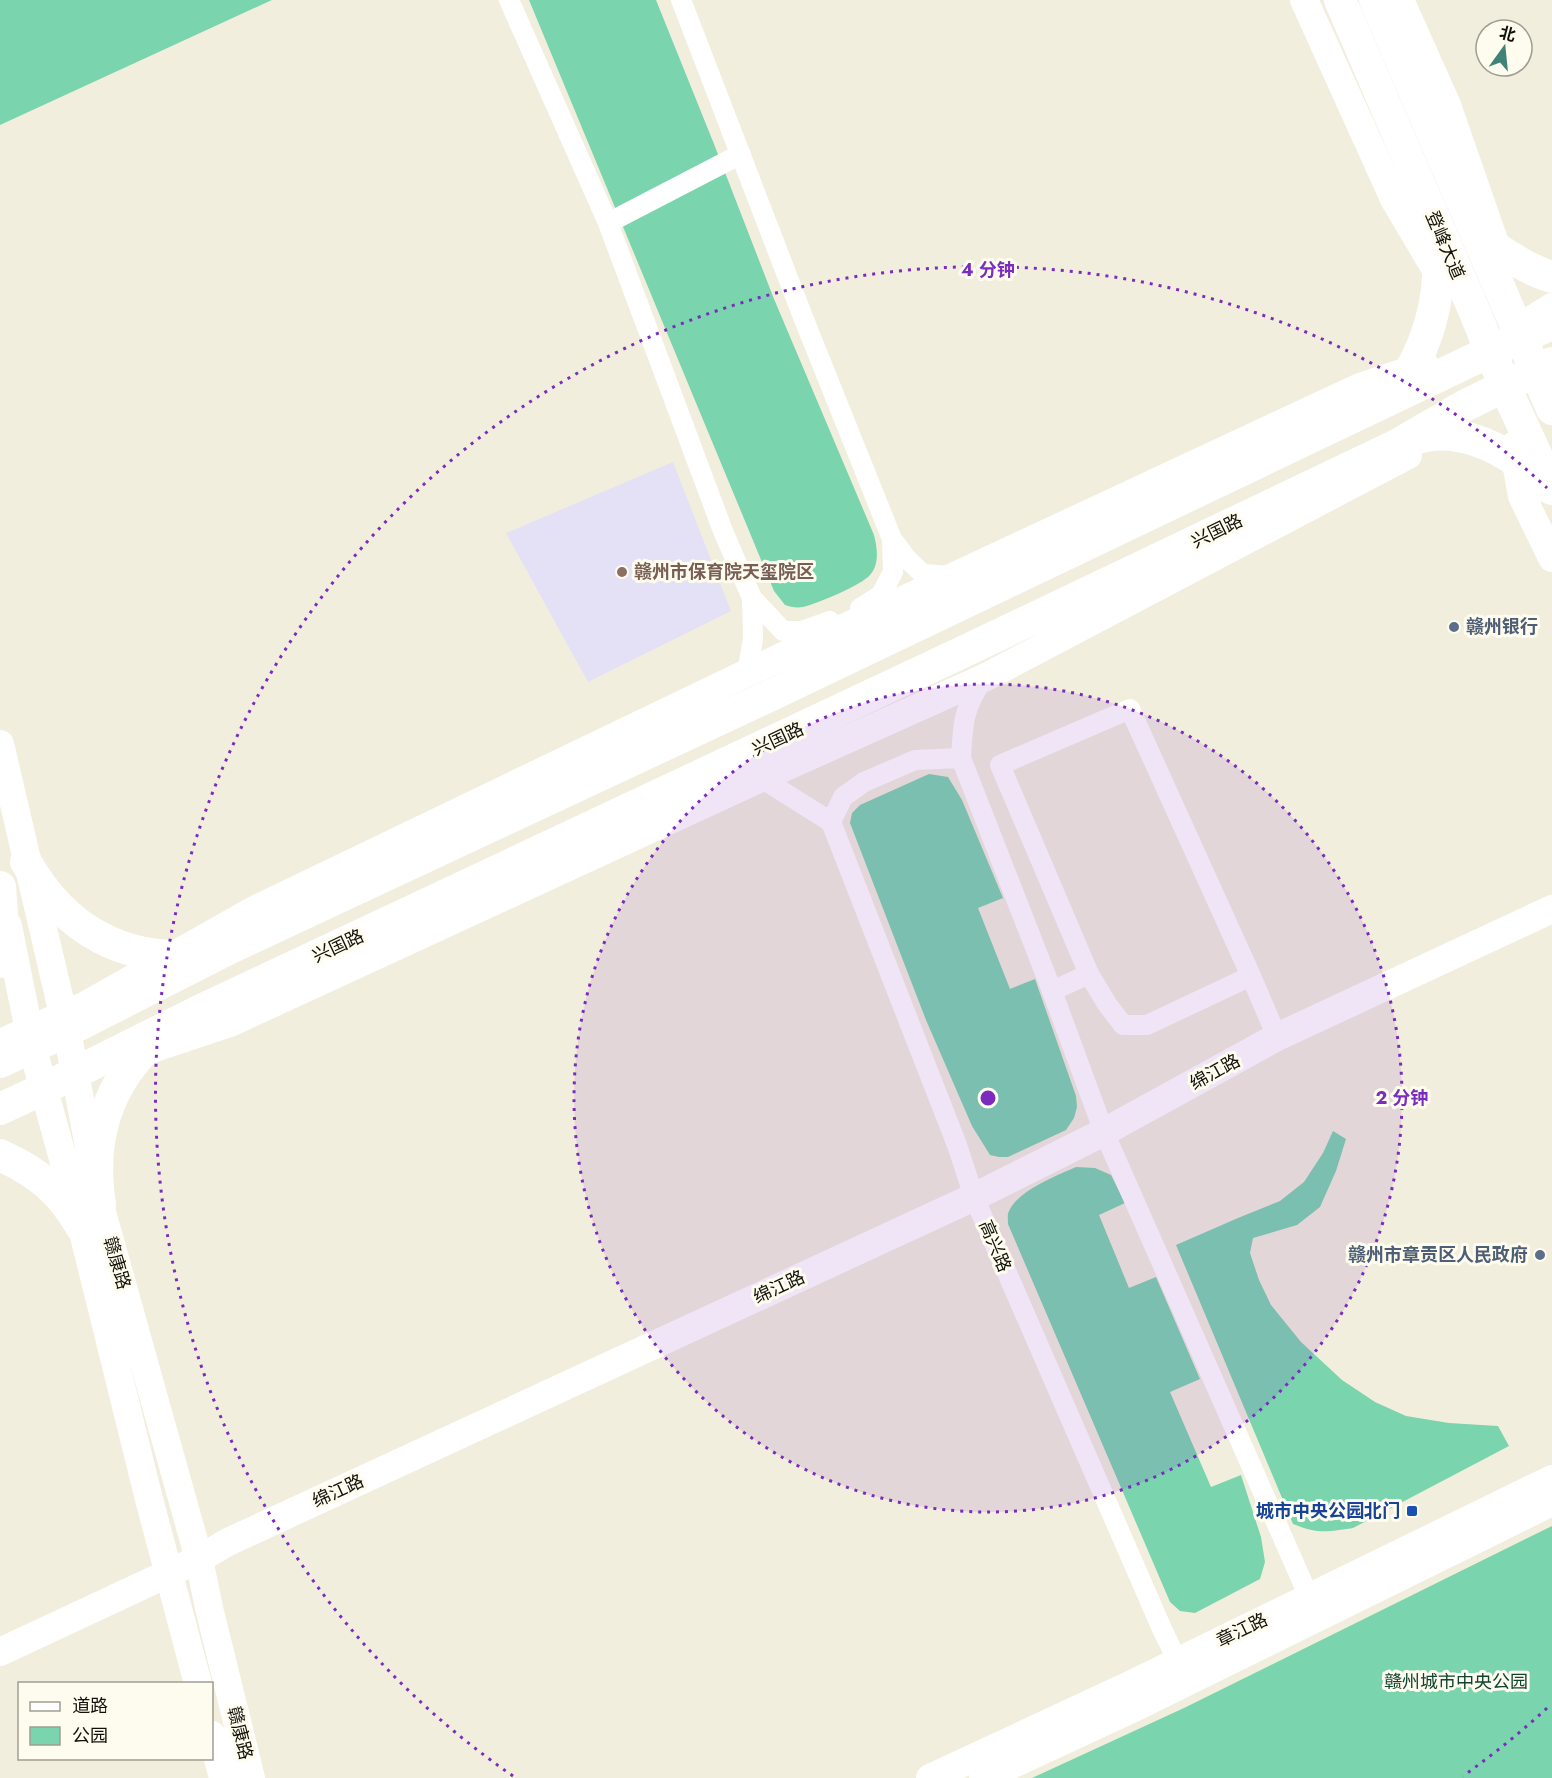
<svg xmlns="http://www.w3.org/2000/svg" width="1552" height="1778" viewBox="0 0 1552 1778" font-family="Jost,'Noto Sans SC',sans-serif">
<style>
.education{fill:#e4e1f7}
.green{fill:#7ad4ae}
.lines{fill:none;stroke-linecap:round;stroke-linejoin:round}
.street{stroke:#fff;stroke-width:20}
.secondary{stroke:#fff;stroke-width:28}
.primary{stroke:#fff;stroke-width:32}
.ring{fill:none;stroke:#7b2cbf;stroke-width:3;stroke-dasharray:3 6}
.education-dot{fill:#8d6e63;stroke:#fefcee;stroke-width:2}
.service-dot{fill:#5c6f8a;stroke:#fefcee;stroke-width:2}
.transit-dot{fill:#1a4fb4;stroke:#fefcee;stroke-width:2}
.labels{text-anchor:middle;dominant-baseline:central;stroke-width:6;stroke-linejoin:round;paint-order:stroke}
.street-label{font-size:18px;fill:#11100a;stroke:#fefcee}
.education-label{font-size:18px;font-weight:bold;fill:#785e54;stroke:#fefcee;text-anchor:start}
.service-label{font-size:18px;font-weight:bold;fill:#4e5e75;stroke:#fefcee;text-anchor:start}
.transit-label{font-size:18px;font-weight:bold;fill:#164399;stroke:#fefcee;text-anchor:end}
.park-label{font-size:18px;fill:#104431;stroke:#fefcee}
.centre{fill:#7b2cbf;stroke:#fefcee;stroke-width:3}
.ring-label{font-size:18px;text-anchor:middle;font-weight:bold;fill:#7b2cbf;stroke:#fefcee;stroke-width:6;stroke-linejoin:round;paint-order:stroke}
</style>
<rect width="100%" height="100%" fill="#f2eedd"/>
<path class="education" d="M673 462 731 611 588 682 506 533Z"/>
<g class="green">
<path d="M0 0H272L0 125Z"/>
<path d="M529 0H656L714 144 774 299 874 535C877 547 880 564 870 575 862 585 816 604 803 607 796 608 791 607 785 605L774 591Z"/>
<path d="M929 774 948 777 962 800 1003 898 978 908 1010 989 1035 979 1076 1096 1077 1107 1074 1118 1066 1130 1008 1157H999L990 1155 972 1126 926 1020 850 823 852 813 860 805Z"/>
<path d="M1333 1131 1346 1139 1336 1171 1320 1207 1297 1225 1253 1238 1250 1253 1259 1280 1271 1305 1301 1342 1342 1380 1375 1402 1406 1416 1449 1423 1498 1426 1509 1446 1353 1528C1327 1532 1318 1534 1293 1524L1176 1245 1238 1218 1280 1201 1304 1182 1323 1153Z"/>
<path d="M1076 1167 1095 1168 1111 1175 1125 1203 1099 1215 1129 1288 1156 1277 1200 1379 1170 1392 1211 1487 1241 1475 1261 1537 1265 1562 1260 1579 1195 1613 1180 1611 1170 1602 1008 1224C1008 1220 1007 1215 1009 1211 1019 1190 1056 1176 1076 1167Z"/>
<path d="M1552 1526V1778H1032L1184 1708Z"/>
</g>
<g class="lines">
<g class="street">
<path d="M509 0 608 223 723 531 752 598 753 639 747 673"/>
<path d="M681 0 803 317 892 539 906 558 923 574 951 576"/>
<path d="M608 223 741 154"/>
<path d="M752 598 783 631H802L830 621"/>
<path d="M860 608 881 595 893 572 892 539"/>
<path d="M961 758C963 723 963 709 983 679"/>
<path d="M761 778 831 822"/>
<path d="M831 822 843 797 864 782 915 760 961 758 1052 991 1104 1132 1309 1597"/>
<path d="M831 822 957 1145 974 1197 1162 1629 1178 1662"/>
<path d="M1251 976 1147 1025H1123L1107 1004 1089 974 1000 765 1130 709 1251 976 1277 1037"/>
<path d="M1052 991 1089 974"/>
</g>
<g class="secondary">
<path d="M1304 0 1394 199 1442 280"/>
<path d="M1400 0 1447 105 1497 249"/>
<path d="M1515 330 1552 307"/>
<path d="M1513 446 1522 496 1552 558"/>
<path d="M0 744 67 1031 100 1205 199 1559 209 1608 251 1778"/>
<path d="M8 926 32 1046 82 1228 149 1499 198 1684"/>
<path d="M0 1043 86 1005 256 909 747 673 1360 387 1425 365"/>
<path d="M134 1055 230 1023 761 778 984 678 1408 455"/>
<path d="M0 1652 199 1559 228 1542 974 1197 1104 1132 1277 1037 1552 909"/>
<path d="M212 1735 223 1778"/>
<path d="M930 1778 1130 1685 1552 1479"/>
<path d="M983 1778 1138 1706 1552 1502"/>
</g>
<g class="primary">
<path d="M1340 0 1476 315 1505 387 1552 489"/>
<path d="M1375 0 1552 409"/>
<path d="M1476 232C1499 251 1523 268 1552 277"/>
<path d="M1393 398C1428 349 1442 301 1438 240"/>
<path d="M1412 440C1459 422 1513 452 1545 486"/>
<path d="M26 862C65 931 127 965 207 954"/>
<path d="M0 887 3 926 0 962"/>
<path d="M0 1062 67 1031 228 949 767 697 1491 351 1552 324"/>
<path d="M0 1109 43 1089 197 1012 967 650 1395 446 1464 406 1552 363"/>
<path d="M0 1155C38 1172 62 1192 82 1228"/>
<path d="M100 1205C90 1141 106 1084 155 1040"/>
</g>
</g>
<circle cx="988" cy="1098" r="414" fill="#7b2cbf" fill-opacity=".12"/>
<g class="ring">
<circle cx="988" cy="1098" r="414"/>
<path d="M1547 1708A828 828 0 0 1 1463 1776M513 1776A828 828 0 1 1 1547 488"/>
</g>
<circle class="education-dot" cx="622" cy="572" r="6"/>
<g class="service-dot">
<circle cx="1454" cy="627" r="6"/>
<circle cx="1540" cy="1255" r="6"/>
</g>
<rect class="transit-dot" x="1406" y="1505" width="12" height="12" rx="3"/>
<g class="labels">
<g class="street-label">
<text transform="translate(1445 245) rotate(67)">登峰大道</text>
<text transform="translate(1217 531) rotate(-26)">兴国路</text>
<text transform="translate(778 739) rotate(-25)">兴国路</text>
<text transform="translate(338 946) rotate(-25)">兴国路</text>
<text transform="translate(1215 1072) rotate(-29)">绵江路</text>
<text transform="translate(995 1246) rotate(67)">高兴路</text>
<text transform="translate(117 1263) rotate(74)">赣康路</text>
<text transform="translate(779 1287) rotate(-25)">绵江路</text>
<text transform="translate(338 1491) rotate(-25)">绵江路</text>
<text transform="translate(1242 1630) rotate(-26)">章江路</text>
<text transform="translate(240 1733) rotate(76)">赣康路</text>
</g>
<g class="education-label">
<text x="634" y="572">赣州市保育院天玺院区</text>
</g>
<g class="service-label">
<text x="1466" y="627">赣州银行</text>
<text x="1528" y="1255" text-anchor="end">赣州市章贡区人民政府</text>
</g>
<g class="transit-label">
<text x="1400" y="1511">城市中央公园北门</text>
</g>
<g class="park-label">
<text x="1456" y="1682">赣州城市中央公园</text>
</g>
</g>
<circle cx="988" cy="1098" r="9" class="centre"/>
<g class="ring-label">
<text x="988" y="276">4 分钟</text>
<text x="1402" y="1104">2 分钟</text>
</g>
<rect x="18" y="1682" width="195" height="78" fill="#fefcee" stroke="#9f9e93" stroke-width="1.5"/>
<rect x="30" y="1702" width="30" height="9" fill="#ffffff" stroke="#9f9e93" stroke-width="1.5"/>
<text x="72" y="1712" font-size="18" fill="#11100a">道路</text>
<rect x="30" y="1727" width="30" height="18" fill="#7ad4ae" stroke="#9f9e93" stroke-width="1.5"/>
<text x="72" y="1742" font-size="18" fill="#11100a">公园</text>
<g transform="translate(1504 48) rotate(15)"><circle r="28" fill="#fefcee" stroke="#9f9e93" stroke-width="1.5"/>
<path d="M0-4.5L10 22L0 15L-10 22Z" fill="#408477"/>
<text y="-9" font-size="16" font-weight="bold" text-anchor="middle" fill="#11100a">北</text>
</g>
</svg>
